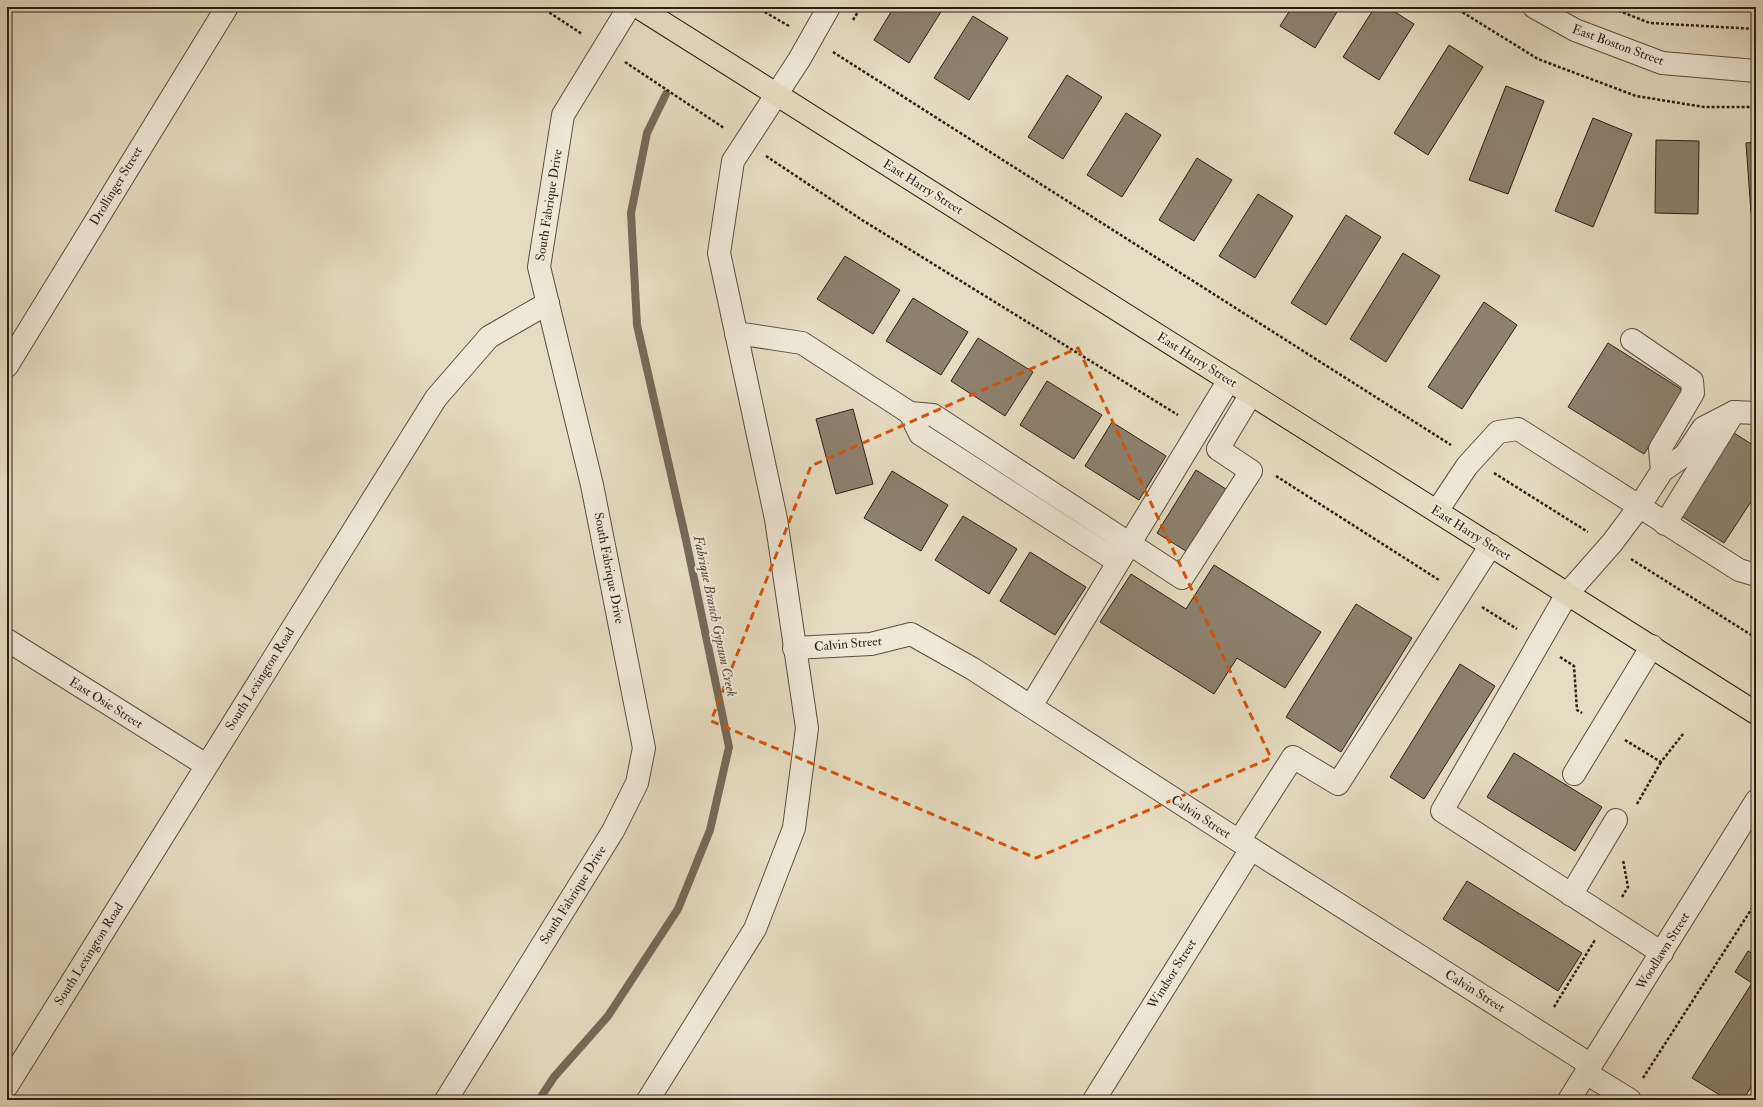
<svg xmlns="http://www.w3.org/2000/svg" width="1763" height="1107" viewBox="0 0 1763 1107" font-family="'IM FELL Double Pica',serif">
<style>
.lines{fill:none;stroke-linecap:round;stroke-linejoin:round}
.stream{stroke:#766959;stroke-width:8}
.building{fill:#8d816e;stroke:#2c1e15}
.minor-casing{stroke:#5a4e40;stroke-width:24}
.major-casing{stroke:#2c1e15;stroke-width:24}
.path{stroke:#2c1e15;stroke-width:2.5;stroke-dasharray:3 2;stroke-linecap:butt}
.minor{stroke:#efe8d7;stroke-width:22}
.major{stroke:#e6dcc1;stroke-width:22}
.marked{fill:none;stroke:#d5530d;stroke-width:3;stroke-dasharray:8 5;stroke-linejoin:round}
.labels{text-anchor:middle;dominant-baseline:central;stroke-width:4;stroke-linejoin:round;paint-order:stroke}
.street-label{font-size:13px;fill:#2c1e15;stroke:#efe8d7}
.water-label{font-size:14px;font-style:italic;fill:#574a3d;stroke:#efe8d7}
</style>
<rect width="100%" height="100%" fill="#e6dcc1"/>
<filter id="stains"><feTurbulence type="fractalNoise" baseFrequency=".005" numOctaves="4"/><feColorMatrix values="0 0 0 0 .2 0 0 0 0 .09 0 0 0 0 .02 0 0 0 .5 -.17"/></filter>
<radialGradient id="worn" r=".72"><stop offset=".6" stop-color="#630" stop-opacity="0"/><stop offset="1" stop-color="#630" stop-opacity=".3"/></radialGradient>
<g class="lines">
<path class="stream" d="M539 1100 554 1077 608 1016 678 909 710 830 729 747 686 540 637 325 631 213 647 133 666 94"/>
</g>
<g class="building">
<path d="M894 7H944L909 63 874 40Z"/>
<path d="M1292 7H1340L1315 48 1280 26Z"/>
<path d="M1375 7H1387L1414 24 1379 80 1343 57Z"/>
<path d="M973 16 1008 38 969 100 934 78Z"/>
<path d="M1449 45 1483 67 1428 155 1394 133Z"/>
<path d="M1067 75 1102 97 1063 159 1028 137Z"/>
<path d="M1506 86 1544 101 1508 194 1469 180Z"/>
<path d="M1126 113 1161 135 1122 197 1087 175Z"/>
<path d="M1593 118 1632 134 1593 227 1555 211Z"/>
<path d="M1656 140 1699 141 1698 214 1655 213Z"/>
<path d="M1756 142V213H1751L1746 143Z"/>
<path d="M1197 158 1232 180 1194 241 1159 220Z"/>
<path d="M1258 194 1293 216 1255 278 1219 256Z"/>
<path d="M1346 215 1381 237 1326 325 1291 303Z"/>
<path d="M1403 253 1440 276 1386 362 1350 339Z"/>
<path d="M845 256 900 290 873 334 817 299Z"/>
<path d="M913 298 968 332 941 375 886 341Z"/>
<path d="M1484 302 1517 325 1462 409 1428 387Z"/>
<path d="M978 338 1033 372 1005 416 951 381Z"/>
<path d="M1608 343 1684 391 1644 454 1568 407Z"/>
<path d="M1047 381 1102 415 1074 459 1020 425Z"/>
<path d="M853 409 873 484 836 494 816 419Z"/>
<path d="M1112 422 1166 456 1139 500 1085 466Z"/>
<path d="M1734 433 1756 447V494L1724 543 1681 516Z"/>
<path d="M1196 470 1229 491 1189 553 1157 533Z"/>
<path d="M892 471 948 505 921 551 864 518Z"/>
<path d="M963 516 1017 549 989 594 935 560Z"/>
<path d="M1030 552 1086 587 1055 635 1000 601Z"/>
<path d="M1214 565 1321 632 1285 688 1237 658 1214 694 1100 622 1131 574 1186 609Z"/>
<path d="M1356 604 1412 638 1341 752 1286 717Z"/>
<path d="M1460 664 1495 686 1424 799 1390 777Z"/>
<path d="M1514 753 1602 807 1575 851 1487 797Z"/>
<path d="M1467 881 1582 953 1558 991 1443 919Z"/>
<path d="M1748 951 1756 956V1079L1743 1100H1728L1692 1078 1752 983 1735 972Z"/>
</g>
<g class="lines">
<defs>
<g id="minor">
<path d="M1534 7 1575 30 1662 63 1756 71"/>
<path d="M736 333 802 343 910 413 933 415 1182 578 1251 471 1218 449 1251 394"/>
<path d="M1632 340 1692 381 1693 393 1660 449 1662 471"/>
<path d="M7 366 227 7"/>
<path d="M910 413 920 434 1118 562"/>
<path d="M1437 511 1467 466 1498 432 1518 429 1739 570 1756 575"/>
<path d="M1665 524 1734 412"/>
<path d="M7 640 206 765"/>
<path d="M794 648 871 644 911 634 973 669 1239 841 1591 1065"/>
<path d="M1031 706 1229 380"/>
<path d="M1574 774 1652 646"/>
<path d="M1239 841 1293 757 1338 784 1491 545"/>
<path d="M1571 895 1616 820"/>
<path d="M1662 953 1442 811 1567 594 1612 543 1639 507 1662 471 1685 455 1703 428 1734 412 1756 413"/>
<path d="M1586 1073 1630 1100"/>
<path d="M7 1086 436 398 489 337 548 303"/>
<path d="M446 1100 613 831 637 783 644 748 592 485 539 267 563 115 629 7"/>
<path d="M648 1100 755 929 794 828 807 728 776 519 719 253 733 161 799 60 829 7"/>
<path d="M1094 1100 1251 849"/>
<path d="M1569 1100 1756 801"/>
</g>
<path id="major" d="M638 7 1756 713"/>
</defs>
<use href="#minor" class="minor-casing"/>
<use href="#major" class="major-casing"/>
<g class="path">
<path d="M541 7 582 34"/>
<path d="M756 7 789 26"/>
<path d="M1454 7 1538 59 1636 96 1704 107H1756"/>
<path d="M1609 7 1650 23 1756 29"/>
<path d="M853 20 861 7"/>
<path d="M833 52 1451 445"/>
<path d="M625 62 724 128"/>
<path d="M766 156 862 220 1178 415"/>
<path d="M1494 473 1588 532"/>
<path d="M1276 476 1439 580"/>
<path d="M1631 559 1756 638"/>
<path d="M1482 607 1517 629"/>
<path d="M1560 657 1574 666 1577 710 1582 713"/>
<path d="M1625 740 1661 762 1683 734"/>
<path d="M1637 804 1661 762"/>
<path d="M1622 897 1628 887 1623 860"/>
<path d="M1554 1007 1595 940"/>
<path d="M1643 1078 1756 902"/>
</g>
<use href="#minor" class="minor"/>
<use href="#major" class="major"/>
</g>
<path class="marked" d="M1078 348 1271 758 1036 858 711 721 811 466Z"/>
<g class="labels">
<g class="street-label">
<text transform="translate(1618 45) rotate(20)">East Boston Street</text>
<text transform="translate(116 186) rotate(-59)">Drollinger Street</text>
<text transform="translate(923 187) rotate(32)">East Harry Street</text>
<text transform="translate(549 205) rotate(-81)">South Fabrique Drive</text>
<text transform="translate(1197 360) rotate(32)">East Harry Street</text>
<text transform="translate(1471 533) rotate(32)">East Harry Street</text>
<text transform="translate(609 568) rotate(79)">South Fabrique Drive</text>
<text transform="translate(848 644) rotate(-5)">Calvin Street</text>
<text transform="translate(260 679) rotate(-58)">South Lexington Road</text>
<text transform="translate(106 703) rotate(32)">East Osie Street</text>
<text transform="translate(1201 817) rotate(33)">Calvin Street</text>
<text transform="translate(573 895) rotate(-58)">South Fabrique Drive</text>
<text transform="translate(1663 951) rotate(-58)">Woodlawn Street</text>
<text transform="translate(89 954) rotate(-58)">South Lexington Road</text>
<text transform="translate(1172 974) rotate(-58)">Windsor Street</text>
<text transform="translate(1475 991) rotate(32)">Calvin Street</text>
</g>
<g class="water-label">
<text transform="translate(715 616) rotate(78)">Fabrique Branch Gypsum Creek</text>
</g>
</g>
<rect width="1763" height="1107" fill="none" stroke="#e6dcc1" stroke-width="24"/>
<rect x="8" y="8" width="1747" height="1091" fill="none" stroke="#2c1e15" stroke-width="2"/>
<rect x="12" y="12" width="1739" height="1083" fill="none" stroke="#2c1e15"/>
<rect width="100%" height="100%" filter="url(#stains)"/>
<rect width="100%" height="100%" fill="url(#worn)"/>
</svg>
